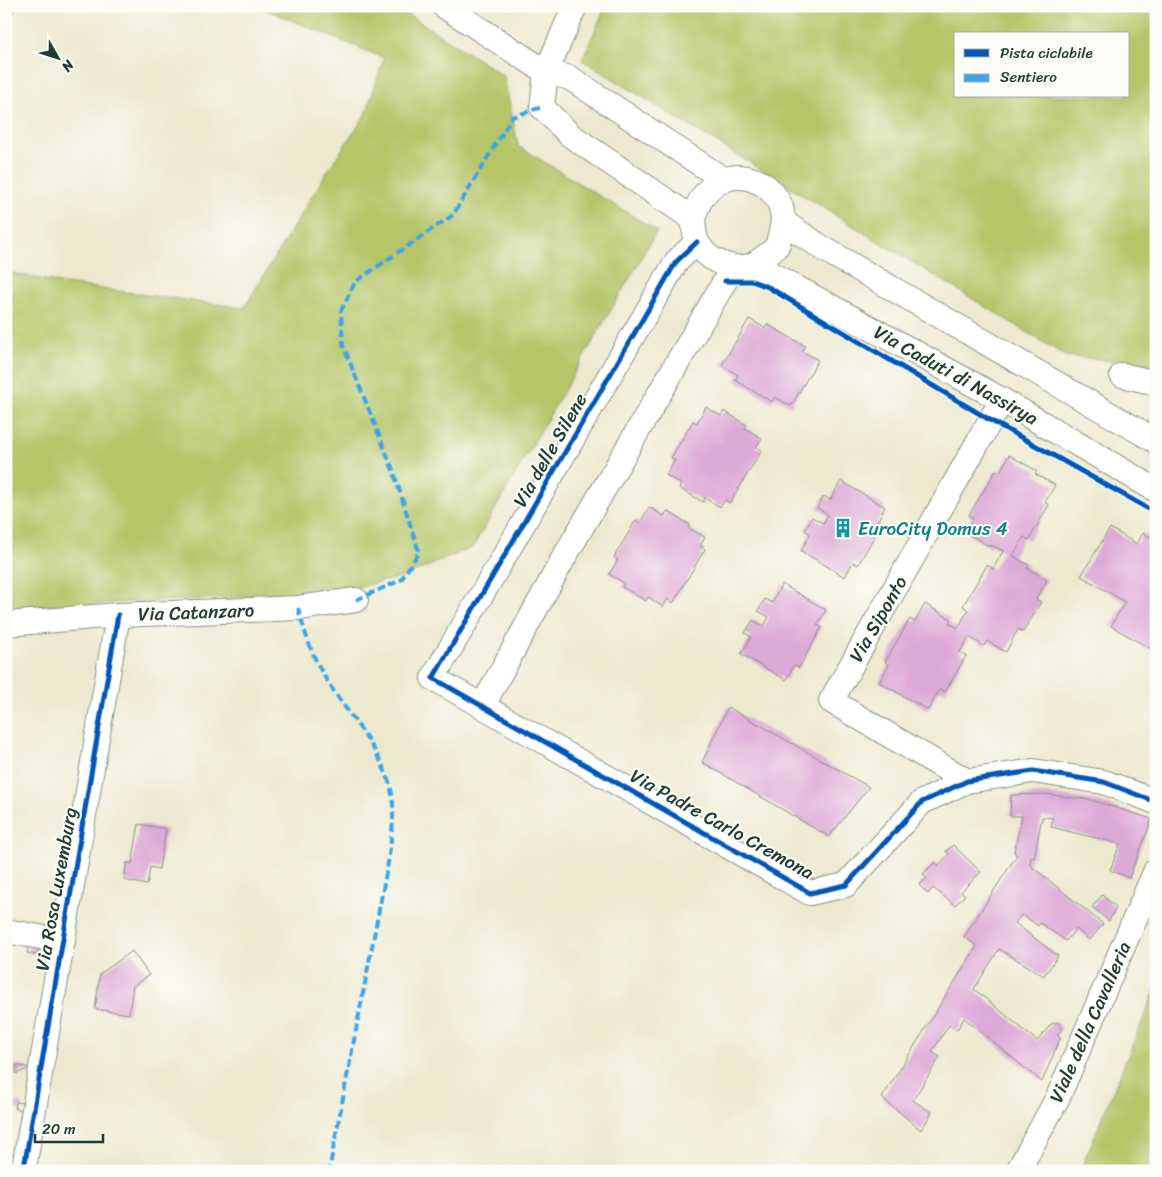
<svg xmlns="http://www.w3.org/2000/svg" width="1162" height="1177" viewBox="0 0 1162 1177" font-family="Sriracha,sans-serif">
<style>
.green{fill:#b5c568;stroke:#6a814e;fill-rule:evenodd}
.building{fill:#dda9d7}
.lines{fill:none;stroke-linecap:round;stroke-linejoin:round}
.minor-casing{stroke:#869382;stroke-width:26}
.minor{stroke:#fff;stroke-width:24}
.quiet{stroke:#3da4eb;stroke-width:4;stroke-dasharray:8 4;stroke-linecap:butt}
.cycleway-casing{stroke:#fdfcf7;stroke-width:8}
.cycleway{stroke:#0057b8;stroke-width:5}
.labels{text-anchor:middle;dominant-baseline:central;stroke-width:4;stroke-linejoin:round;paint-order:stroke}
.street-label{font-size:19px;fill:#1f3d34;stroke:#fdfcf7}
.culture-label{font-size:19px;fill:#0d838f;stroke:#fdfcf7;text-anchor:start}
</style>
<rect width="100%" height="100%" fill="#fdfcf7"/>
<filter id="ink" filterUnits="userSpaceOnUse"><feTurbulence type="fractalNoise" baseFrequency=".02" numOctaves="2"/><feDisplacementMap in="SourceGraphic" scale="10" xChannelSelector="R" yChannelSelector="G"/><feConvolveMatrix kernelMatrix="1 2 1 2 8 2 1 2 1" color-interpolation-filters="sRGB"/></filter>
<filter id="wash" filterUnits="userSpaceOnUse"><feTurbulence type="fractalNoise" baseFrequency=".0096" numOctaves="4" result="noise"/><feDisplacementMap in="SourceGraphic" scale="20" xChannelSelector="R" yChannelSelector="G"/><feGaussianBlur stdDeviation="1.12" result="paint"/><feColorMatrix in="noise" values="0 0 0 0 0 0 0 0 0 0 0 0 0 0 0 0 0 1.4 0 .05"/><feComposite in="paint" operator="in"/></filter>
<g filter="url(#wash)">
<rect width="100%" height="100%" fill="#ede9cf"/>
<g class="green">
<path d="M257 6H395L504 76 518 146 657 231 473 547 403 577 330 593 6 608V272L65 284 244 308 330 167 366 114 384 58Z"/>
<path d="M606 6H1156V371L1106 360 1066 356 582 60ZM956 34H1128V96H956Z"/>
<path d="M1156 988V1171H1080L1081 1169Z"/>
</g>
<g id="blocks">
<g class="building">
<path d="M6 6H17L9 19 6 18Z"/>
<path d="M749 319 765 328 767 324 805 346 802 351 818 360 791 406 775 397 772 402 735 380 738 375 722 365Z"/>
<path d="M706 407 721 416 724 411 747 425 745 428 762 438 756 447 762 450 730 503 725 500 720 507 705 498 703 502 679 488 681 484 666 475 675 460 671 458 693 421 697 423Z"/>
<path d="M1009 455 1037 471 1035 474 1055 485 1045 502 1049 505 1029 540 1024 537 1013 556 1029 565 1027 568 1047 580 1036 599 1041 602 1023 632 1018 629 1006 652 987 641 984 646 969 637 960 652 966 656 945 692 940 689 928 710 879 682 889 665 885 662 910 619 915 622 925 604 951 619 949 623 958 628 968 610 963 606 987 565 993 569 1003 551 991 545 990 547 965 532 973 518 969 515 996 470 1000 472Z"/>
<path d="M841 481 885 507 877 522 881 525 858 565 853 562 845 577 801 551 810 534 805 530 812 517 823 523 828 515 817 508 824 496 830 500Z"/>
<path d="M649 507 664 516 667 511 690 525 688 528 705 537 700 546 705 549 673 603 668 599 663 607 648 597 646 601 622 587 624 583 609 574 618 560 614 557 636 520 640 523Z"/>
<path d="M1110 528 1137 544 1143 533 1156 540V652L1111 626 1125 602 1081 576Z"/>
<path d="M782 584 826 610 817 625 822 627 799 668 794 665 786 680 741 654 751 637 745 633 753 620 764 626 769 617 758 611 765 599 772 603Z"/>
<path d="M728 707 869 787 829 837 702 762Z"/>
<path d="M1046 794 1091 800 1152 819 1129 878 1110 870 1120 844 1051 827 1053 818 1042 817 1034 858 1031 857 1030 865 1103 924 1090 940 1076 929 1066 941 1040 923 1038 926 1022 914 1015 923 1058 956 1044 976 999 949 974 989 1037 1041 1051 1024 1058 1022 1062 1029 1057 1035 1060 1038 1042 1082 964 1018 957 1030 949 1025 932 1052 940 1057 913 1100 932 1113 921 1130 882 1098 977 946 964 937 1017 855 1014 852 1022 816H1010L1011 795Z"/>
<path d="M139 824 166 829 159 869 150 867 147 885 124 880 127 863 132 864Z"/>
<path d="M953 845 981 872 961 892 965 895 955 905 933 888 928 894 919 885 927 878 923 874 935 862 938 866 949 854 946 851Z"/>
<path d="M1102 895 1116 907 1109 921 1092 907Z"/>
<path d="M29 945 39 947 37 955 27 953Z"/>
<path d="M132 951 149 975 133 986 129 1014 95 1009 100 974Z"/>
<path d="M16 1065 30 1068 16 1074Z"/>
<path d="M16 1102 23 1103 22 1110 15 1109Z"/>
<path d="M6 1153 14 1155 11 1171H6Z"/>
</g>
</g>
</g>
<g filter="url(#ink)">
<use href="#blocks" fill-opacity="0" stroke="#869382" stroke-width="1"/>
<g class="lines">
<defs>
<g id="minor">
<path d="M444 6 546 72 570 78 723 179"/>
<path d="M575 6 546 72 542 107 570 135 693 219C694 226 694 236 697 242 707 262 740 276 759 261 764 257 770 254 774 249 778 246 779 240 780 235 799 181 713 145 693 219"/>
<path d="M785 223 824 249 1156 441"/>
<path d="M697 242 676 262 433 678 810 893 846 885 922 802 967 781 1033 771 1104 782 1156 802"/>
<path d="M755 265 1002 400 1156 490"/>
<path d="M1122 375 1156 383"/>
<path d="M6 624 118 615 298 608 356 600"/>
<path d="M483 705 562 561 733 267"/>
<path d="M967 781 831 701 1002 400"/>
<path d="M6 931 63 941"/>
<path d="M24 1168 118 615"/>
<path d="M1018 1171 1058 1097 1156 870"/>
</g>
</defs>
<use href="#minor" class="minor-casing"/>
<use href="#minor" class="minor"/>
<g class="quiet">
<path d="M356 600 401 580 419 552 393 470 343 345 341 311 355 282 453 215 512 117 542 107"/>
<path d="M298 608C305 633 312 657 326 679 346 712 375 742 388 779 398 805 391 837 388 863L329 1171"/>
</g>
<defs>
<g id="cycleway">
<path d="M697 242 676 262 433 678 810 893 846 885 922 802 967 781 1033 771 1104 782 1156 802"/>
<path d="M725 281H752L768 287 990 420 1156 513"/>
<path d="M24 1168 118 615"/>
</g>
</defs>
<use href="#cycleway" class="cycleway-casing"/>
<use href="#cycleway" class="cycleway"/>
</g>
</g>
<defs>
<symbol id="building-bare" viewBox="-9 -9 18 18"><path d="M-4-6H4V6H1V3H-1V6H-4ZM-2.5-4.3h1.7v1.8h-1.7ZM.8-4.3h1.7v1.8H.8ZM-2.5-1h1.7V.8h-1.7ZM.8-1h1.7V.8H.8Z" fill="#0f9aa8" stroke="#fdfcf7" stroke-width="2.5" paint-order="stroke"/></symbol>
</defs>
<g fill-rule="evenodd">
<use href="#building-bare" x="829" y="514" width="28" height="28"/>
</g>
<g class="labels">
<g class="street-label">
<text transform="translate(956 375) rotate(29)">Via Caduti di Nassirya</text>
<text transform="translate(550 450) rotate(-60)">Via delle Silene</text>
<text transform="translate(196 612) rotate(-2)">Via Catanzaro</text>
<text transform="translate(878 619) rotate(-60)">Via Siponto</text>
<text transform="translate(722 824) rotate(29)">Via Padre Carlo Cremona</text>
<text transform="translate(56 889) rotate(-80)">Via Rosa Luxemburg</text>
<text transform="translate(1090 1022) rotate(-66)">Viale della Cavalleria</text>
</g>
<g class="culture-label">
<text x="858" y="528">EuroCity Domus 4</text>
</g>
</g>
<rect width="1162" height="1177" fill="none" stroke="#fdfcf7" stroke-width="25"/>
<rect x="954" y="32" width="175" height="65" fill="#fdfcf7" stroke="#a4b0a9"/>
<rect x="964" y="49" width="25" height="8" fill="#0057b8" stroke="#a4b0a9"/>
<text x="1000" y="58" font-size="15" fill="#1f3d34">Pista ciclabile</text>
<rect x="964" y="74" width="25" height="8" fill="#3da4eb" stroke="#a4b0a9"/>
<text x="1000" y="82" font-size="15" fill="#1f3d34">Sentiero</text>
<g transform="translate(58 58) rotate(129)" stroke="#fdfcf7" stroke-width="4" paint-order="stroke">
<path d="M0-4L9 19L0 12L-9 19Z" fill="#1f3d34"/>
<text y="-8" font-size="14" font-weight="bold" text-anchor="middle" fill="#1f3d34">N</text>
</g>
<path d="M35 1134v8h68v-8" fill="none" stroke="#1f3d34" stroke-width="2.5"/>
<text x="42" y="1134" font-size="15" fill="#1f3d34" stroke="#fdfcf7" stroke-width="4" paint-order="stroke">20 m</text>
</svg>
